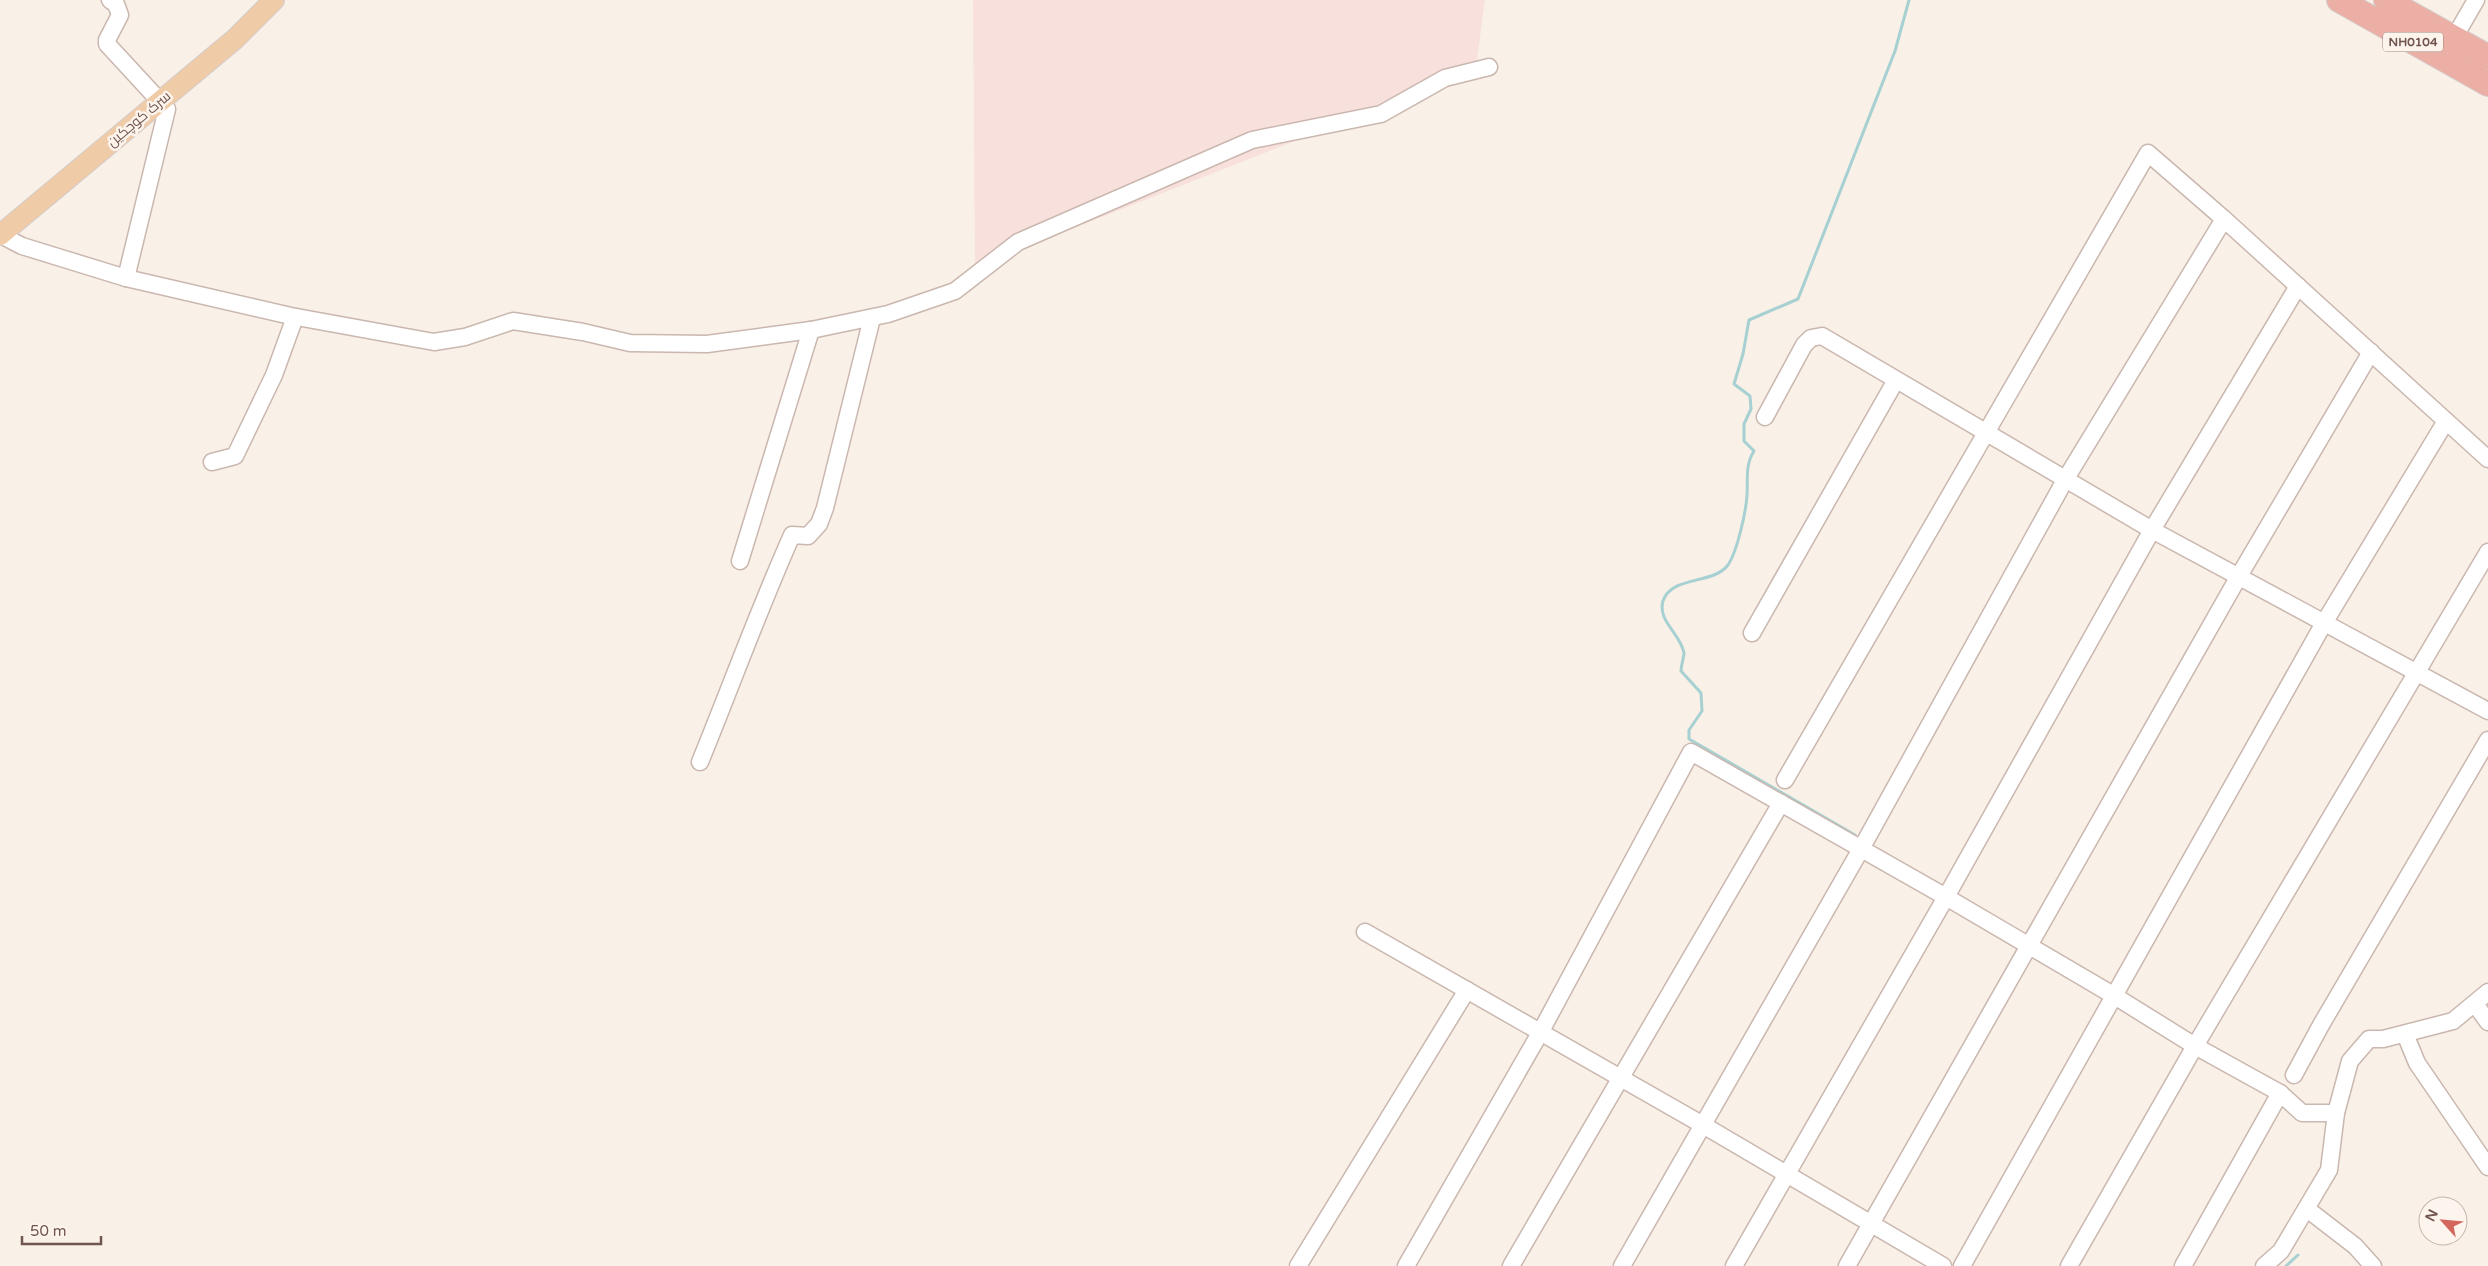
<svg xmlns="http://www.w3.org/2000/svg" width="2488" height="1266" viewBox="0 0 2488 1266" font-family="'Varela Round',Cairo,sans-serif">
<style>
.commercial{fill:#f8e1dd}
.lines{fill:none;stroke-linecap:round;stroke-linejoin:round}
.stream{stroke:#a6d0d1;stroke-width:3}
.minor-casing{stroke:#cab7af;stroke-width:19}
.major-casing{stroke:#d4ccca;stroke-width:22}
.highway-casing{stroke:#d4ccca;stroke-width:26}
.minor{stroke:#fff;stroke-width:16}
.major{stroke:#efcba8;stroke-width:20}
.highway{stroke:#ebafa6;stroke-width:24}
.labels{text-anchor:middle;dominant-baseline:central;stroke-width:5;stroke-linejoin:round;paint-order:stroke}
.shield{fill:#fdf4ed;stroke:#9a857e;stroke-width:1}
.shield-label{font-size:12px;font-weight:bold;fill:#70564f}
.street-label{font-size:14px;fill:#70564f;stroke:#fdf4ed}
</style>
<rect width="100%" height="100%" fill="#f9f0e7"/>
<path class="commercial" d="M973 0H1485L1475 75 1447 81 975 267Z"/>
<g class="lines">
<g class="stream">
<path d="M1855 835 1689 739V730L1702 711 1701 693 1681 671C1681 666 1684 657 1684 653 1681 634 1657 621 1663 601 1672 575 1713 585 1728 565 1737 552 1746 512 1747 495 1748 479 1745 465 1754 451L1744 441V424L1751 409 1750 396 1734 384 1743 354 1749 320 1798 299 1895 51 1909 0"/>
<path d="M2286 1266 2298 1255"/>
</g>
<defs>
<g id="minor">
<path d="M110 0 116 4 120 15 107 40V44L167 109 126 278"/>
<path d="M2454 38 2476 0"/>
<path d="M1 235 22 246 126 278 291 316 434 342 465 337 513 321 583 332 630 343 707 344 811 330 888 314 955 291 1018 242 1252 140 1381 114 1445 78 1489 67"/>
<path d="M1765 417 1804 345 1811 338 1822 336 2152 530 2488 711"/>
<path d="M212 462 235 456 274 375 295 317"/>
<path d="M740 561 811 330"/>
<path d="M1752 633 1896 380"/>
<path d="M700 762C731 686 759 609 792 535L808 536 819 524 825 508 871 322 870 318"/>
<path d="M1785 780 2148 153 2224 219 2488 459"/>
<path d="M1365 932 1703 1125 1943 1266"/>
<path d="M2475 1004 2488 1022"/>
<path d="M2405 1034 2417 1063 2488 1167"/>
<path d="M2294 1075 2321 1025 2488 740"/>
<path d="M2307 1209 2355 1246 2373 1266"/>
<path d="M1298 1266 1467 990"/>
<path d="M1406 1266 1540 1033 1691 752 1946 897 2113 995 2195 1046 2280 1093 2302 1113H2336"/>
<path d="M1511 1266 1781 803"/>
<path d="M1622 1266 1861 849 2065 480 2224 219"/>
<path d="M1734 1266 1946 897 2152 530 2298 286"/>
<path d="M1847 1266 2239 576 2371 352"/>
<path d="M1962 1266 2324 623 2446 421"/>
<path d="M2069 1266 2195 1046 2488 552"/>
<path d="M2183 1266 2280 1093"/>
<path d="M2264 1266 2281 1251 2329 1170 2336 1113 2350 1061 2369 1039H2383L2453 1021 2488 992"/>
</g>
<path id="major" d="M0 235 235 39 274 0"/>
<g id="highway">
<path d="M2339 0 2488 84"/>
<path d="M2386 0 2488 57"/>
</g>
</defs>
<use href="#minor" class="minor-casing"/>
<use href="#major" class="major-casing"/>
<use href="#highway" class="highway-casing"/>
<use href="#minor" class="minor"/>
<use href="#major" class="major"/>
<use href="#highway" class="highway"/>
</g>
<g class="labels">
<rect class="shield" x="2383" y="32.5" width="60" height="19" rx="4"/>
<g class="shield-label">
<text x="2413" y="42">NH0104</text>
</g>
<g class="street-label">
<text transform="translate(139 119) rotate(-40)">سرک کوچکین</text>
</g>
</g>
<g transform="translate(2443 1221) rotate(297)"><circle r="24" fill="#fdf4ed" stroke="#c5b5ae"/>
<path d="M0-4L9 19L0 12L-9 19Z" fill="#d3675d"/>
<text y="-8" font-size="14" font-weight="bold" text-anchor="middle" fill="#70564f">N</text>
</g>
<path d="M22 1236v8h79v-8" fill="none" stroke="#70564f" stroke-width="2.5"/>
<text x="30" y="1236" font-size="15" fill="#70564f" stroke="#fdf4ed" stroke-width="4" paint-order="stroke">50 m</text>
</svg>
